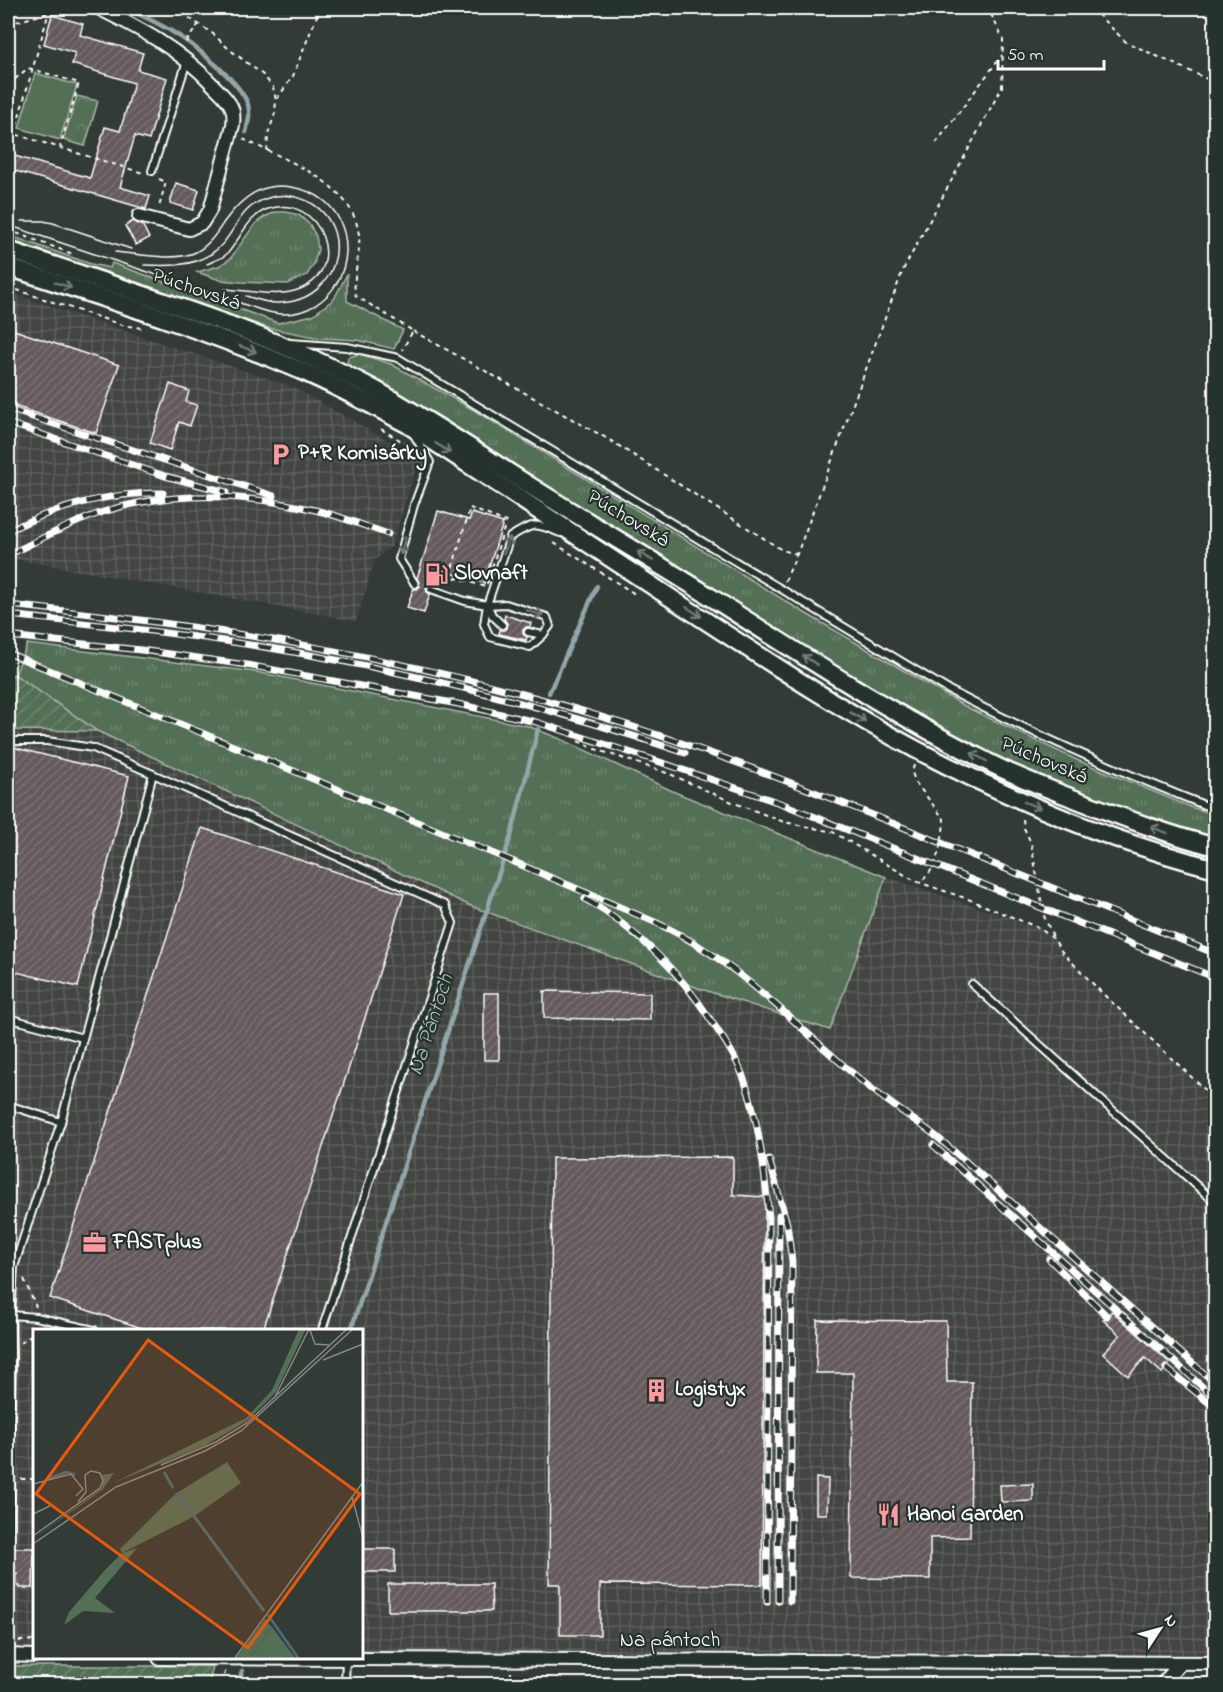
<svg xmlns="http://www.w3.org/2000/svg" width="1223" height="1692" viewBox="0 0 1223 1692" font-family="'Indie Flower',sans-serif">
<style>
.industrial{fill:url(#industrial-grid)}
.grass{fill:url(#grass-tufts);stroke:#a9b7aa;stroke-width:1.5}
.park{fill:url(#park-crowns);stroke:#a9b7aa;stroke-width:1.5}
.garden{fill:url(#garden-furrows);stroke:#a9b7aa;stroke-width:1.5}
.pitch{fill:#536f56;stroke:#a9b7aa;stroke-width:1.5}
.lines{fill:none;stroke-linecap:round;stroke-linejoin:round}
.stream{stroke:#93a6aa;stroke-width:4.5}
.building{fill:url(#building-hatch);stroke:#fff;stroke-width:1.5}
.service-casing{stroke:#fff;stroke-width:10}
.minor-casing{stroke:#fff;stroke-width:16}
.secondary-casing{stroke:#fff;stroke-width:21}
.path{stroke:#fff;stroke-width:2;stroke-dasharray:4.5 4.5;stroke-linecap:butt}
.service{stroke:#26332d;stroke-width:6}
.minor{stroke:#26332d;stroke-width:12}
.secondary{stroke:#26332d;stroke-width:16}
.tram{stroke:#fff;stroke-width:1.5}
.rail-casing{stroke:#fff;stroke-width:7}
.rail{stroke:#26332d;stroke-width:4.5;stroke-dasharray:14;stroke-linecap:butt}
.oneway{stroke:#727a76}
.labels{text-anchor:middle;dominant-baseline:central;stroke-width:4.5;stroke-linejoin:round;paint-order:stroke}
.street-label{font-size:21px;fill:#fff;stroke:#26332d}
.poi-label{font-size:21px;font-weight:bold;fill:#fff;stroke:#26332d;text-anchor:start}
.water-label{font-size:22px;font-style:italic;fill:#aebcc0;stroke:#26332d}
.inset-river{fill:none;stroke:#4b6b72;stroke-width:3}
.inset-road{fill:none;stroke:#858986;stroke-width:1.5}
.view{fill:#e8590c;fill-opacity:0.15;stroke:#e8590c;stroke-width:3}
.inset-edge{fill:none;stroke:#fff;stroke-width:3}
</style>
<defs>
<pattern id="industrial-grid" width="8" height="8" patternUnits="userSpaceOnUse" patternTransform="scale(1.5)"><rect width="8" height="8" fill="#424441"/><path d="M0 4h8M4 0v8" fill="none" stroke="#5e605e"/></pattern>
<pattern id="grass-tufts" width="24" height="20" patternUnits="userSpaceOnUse" patternTransform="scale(1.5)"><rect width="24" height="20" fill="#536f56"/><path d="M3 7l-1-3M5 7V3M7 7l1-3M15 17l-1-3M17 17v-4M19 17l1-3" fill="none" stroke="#6d856f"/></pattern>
<pattern id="park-crowns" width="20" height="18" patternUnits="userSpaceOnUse" patternTransform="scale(1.5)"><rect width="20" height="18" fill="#536f56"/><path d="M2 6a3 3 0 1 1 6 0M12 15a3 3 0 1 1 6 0" fill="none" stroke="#6d856f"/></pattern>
<pattern id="garden-furrows" width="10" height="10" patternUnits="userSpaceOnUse" patternTransform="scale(1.5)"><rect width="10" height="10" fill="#536f56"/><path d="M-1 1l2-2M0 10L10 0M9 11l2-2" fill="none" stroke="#6d856f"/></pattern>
<pattern id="building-hatch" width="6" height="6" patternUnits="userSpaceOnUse" patternTransform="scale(1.5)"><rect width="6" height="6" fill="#655a5c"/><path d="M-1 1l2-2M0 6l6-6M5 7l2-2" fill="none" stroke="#7c7374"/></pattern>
</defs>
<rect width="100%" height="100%" fill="#333b36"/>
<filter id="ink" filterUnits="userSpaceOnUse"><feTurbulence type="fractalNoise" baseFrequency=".0167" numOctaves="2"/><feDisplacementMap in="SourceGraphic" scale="12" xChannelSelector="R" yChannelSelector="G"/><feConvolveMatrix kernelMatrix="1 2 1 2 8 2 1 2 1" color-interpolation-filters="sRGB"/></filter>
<g filter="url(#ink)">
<g class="industrial">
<path d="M8 292 291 386 425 461 416 468 392 546 375 560 356 621 8 558Z"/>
<path d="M8 730 97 731 473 907 701 989 830 1030 886 877 1039 928 1054 939 1062 952 1101 992 1215 1100V1663L362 1658V1330H34V1656H8Z"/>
</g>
<g class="grass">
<path d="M276 212H286L299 215 310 225 316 236 318 249 314 264 307 275 288 284 241 282 220 280 197 272 219 266 230 259 255 224 264 217Z"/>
<path d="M8 235 91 264 110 268 112 263 278 323 313 315 334 299 347 274V301L403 330 394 349 357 340 320 338 269 328 8 242Z"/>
<path d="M360 354 391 364 472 409 805 613 968 708 1077 760 1193 808 1215 814V837L1178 827 1066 788 968 743 894 702 545 486 442 418 350 366 347 362 348 357Z"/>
<path d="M27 644 256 672 528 726 563 740 677 793 886 877 830 1030 701 989 473 907 97 731 15 675Z"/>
</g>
<path class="park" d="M77 96 98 101 85 146 63 140Z"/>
<g class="garden">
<path d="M8 674 15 675 97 731 8 730Z"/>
<path d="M8 1666H213L209 1684H8Z"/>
</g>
<path class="pitch" d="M35 73 77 85 60 140 19 128Z"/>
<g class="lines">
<g class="stream">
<path d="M125 8C141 15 156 22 171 31 192 43 242 83 248 105 251 114 248 123 246 132"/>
<path d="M549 693 597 586"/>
<path d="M351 1330 511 836 538 729"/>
<path d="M238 1684 242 1671"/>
</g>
</g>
<g class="building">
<path d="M52 15 83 24 80 35 143 53 138 70 167 78 149 140 135 136 120 187 150 196 146 209 8 169V154L90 178 105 127 120 131 134 83 72 64 75 53 44 44Z"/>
<path d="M176 183 199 190 193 210 170 203Z"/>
<path d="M133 221 143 226 149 238 136 245 125 226Z"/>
<path d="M8 328 119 365 96 433 8 404Z"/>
<path d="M170 384 189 391 186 402 197 405 190 426 179 422 170 450 150 443Z"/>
<path d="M438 511 469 520 472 513 503 523 484 583 438 569 433 584 428 585 426 588 427 592 430 594 424 613 407 608 413 589H417L420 586 417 578Z"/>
<path d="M505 615 531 623 530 627H526L523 630V634L527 637 526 640 499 634 500 630H504L507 627V623L504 619Z"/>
<path d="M8 746 129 776 78 987 8 970Z"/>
<path d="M202 828 404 894 356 1046 263 1330H148L50 1298Z"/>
<path d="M544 991 650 993V1020L544 1018Z"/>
<rect x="484" y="993" width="15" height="67"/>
<path d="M733 1157V1195L765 1197 762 1585 600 1584V1635H560V1584H549L552 1158Z"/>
<path d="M1112 1311 1170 1363 1162 1373 1145 1358 1128 1376 1103 1353 1120 1335 1103 1320Z"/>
<path d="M817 1320 946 1321 947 1382H972L970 1537 930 1538V1579L851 1578 853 1373H816Z"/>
<path d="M816 1478 828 1479 827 1514H816Z"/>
<path d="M1033 1484V1501L1001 1502 1000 1485Z"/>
<path d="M14 1548H34L33 1588H20V1586H17V1574H14L11 1569H8V1553L12 1552Z"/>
<rect x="362" y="1549" width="33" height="23"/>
<path d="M388 1584H491L492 1611H388Z"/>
</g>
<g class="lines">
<defs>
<g id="service">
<path d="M152 171 187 61"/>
<path d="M290 343 347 347 398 358 947 689C1030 733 1116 770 1204 805L1216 808"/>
<path d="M414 435 430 462 414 505 399 559 415 584"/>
<path d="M431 589 465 601 487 605 510 537C534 523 534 522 560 533"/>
<path d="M487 605 506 604 547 617 550 626 543 635 528 632"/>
<path d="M487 605 484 624 490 637 530 647 543 635"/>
<path d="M488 606 492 615 502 625"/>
<path d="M8 741H47L93 748 153 774"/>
<path d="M972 984 1216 1203"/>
<path d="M8 1018 83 1038"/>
<path d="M8 1105 61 1122 14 1267 11 1315 12 1360 9 1466 11 1478 9 1548"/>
<path d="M61 1122 153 774 445 905 453 923 322 1330"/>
<path d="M11 1315 36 1317 94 1330"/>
<path d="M8 1655 9 1574"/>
<path d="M345 1684 346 1658"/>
</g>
<g id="minor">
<path d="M98 8C139 28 181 50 213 85 219 91 227 98 231 106 234 112 234 118 233 125L210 210 202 223 189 229 139 216"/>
<path d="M8 1655 34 1656"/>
<path d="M159 1658 1216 1663"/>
<path d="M1162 1684 1180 1664"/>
</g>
<g id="secondary">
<path d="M8 250C131 292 260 327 376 390 429 420 480 454 532 487 589 523 648 557 706 594 798 653 889 712 986 761 1016 777 1049 789 1080 801 1125 818 1169 835 1216 847"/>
<path d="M8 267C103 298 200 328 292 367 332 383 369 404 407 424 499 485 591 545 683 606 760 656 836 707 917 750 1012 800 1112 842 1216 869"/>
</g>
</defs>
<use href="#service" class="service-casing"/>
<use href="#minor" class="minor-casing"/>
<use href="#secondary" class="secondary-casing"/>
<g class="path">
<path d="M75 8 86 13"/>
<path d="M174 8 212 33 229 49 263 75 273 87 276 100 275 113 268 135 267 151"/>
<path d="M1091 8 1126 42 1216 83"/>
<path d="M8 24 48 13"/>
<path d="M186 42 198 25"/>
<path d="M8 85 28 68 79 83 60 147"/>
<path d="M277 99 293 76 320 8"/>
<path d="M8 132 143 173"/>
<path d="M14 134 50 8"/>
<path d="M243 139C285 160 354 182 359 236 361 256 351 280 356 296L413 331 402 350"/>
<path d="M936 143 1002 55"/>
<path d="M159 179 166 182 159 207"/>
<path d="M8 204 13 188"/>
<path d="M8 230 73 254"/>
<path d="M8 287 122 325 142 328"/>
<path d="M413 331 608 439 782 550 797 554"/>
<path d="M381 429 408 445"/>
<path d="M470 508 506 522 486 587 450 576Z"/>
<path d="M554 543 635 594"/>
<path d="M785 581 797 554 903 270 1002 87 1003 39 988 8"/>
<path d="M578 741 595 749 670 774 732 802 784 822 833 832 915 881 968 899 1039 928 1054 939 1062 952 1101 992 1216 1100"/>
<path d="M914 765 912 773 916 783 944 819C944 833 938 861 930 872 927 876 924 879 920 883"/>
<path d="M1023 819 1024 828 1031 843 1044 916 1053 937"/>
<path d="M24 1279 36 1307"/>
<path d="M21 1343 34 1333"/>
<path d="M21 1479H34"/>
<path d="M19 1641 34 1640"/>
<path d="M1185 1679 1216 1678"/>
<path d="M221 1684 226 1670"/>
<path d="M510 1684 511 1672"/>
</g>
<use href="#service" class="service"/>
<use href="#minor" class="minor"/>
<use href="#secondary" class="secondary"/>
<g class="tram">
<path d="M21 221H43L53 223 131 249"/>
<path d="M8 225 261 310C268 312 276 314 283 314 332 314 360 261 339 219 330 202 315 192 296 188 263 180 242 197 224 222 216 234 209 245 196 252 176 262 138 254 115 252"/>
<path d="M207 264 223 257 228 253C240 239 249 215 268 209 321 191 353 275 294 291 275 297 246 290 225 289"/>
<path d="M144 265C166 266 191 267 211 254 236 238 235 208 268 198 277 195 287 195 296 197 358 213 346 303 277 303 266 303 256 299 246 296"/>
</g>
<defs>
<g id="rail">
<path d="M8 409 274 496"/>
<path d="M8 423 165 476 226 492"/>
<path d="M8 531C56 507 109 492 163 493"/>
<path d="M8 555C39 540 70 523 103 512 171 490 247 494 315 510 340 516 364 526 388 534"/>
<path d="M8 605C210 625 411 657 605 718 719 753 829 797 939 842 1031 879 1123 916 1216 954"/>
<path d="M8 615C114 626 221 638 326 658 447 681 568 713 685 753"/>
<path d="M8 636 141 650 247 665 458 704 536 722 660 762 783 804 1216 978"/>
<path d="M8 653 519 864 657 923C739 961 794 1025 862 1081 883 1099 906 1114 928 1130 940 1139 951 1149 963 1159L1216 1384"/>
<path d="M585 899C638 930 679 971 712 1022 725 1041 738 1060 745 1082 759 1121 765 1176 769 1217L767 1602"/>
<path d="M933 1145 1216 1399"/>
<path d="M769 1159 787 1224 792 1261 790 1601"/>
<path d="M1049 1259 1107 1316"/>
<path d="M1166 1368 1208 1402"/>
<path d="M778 1601 779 1215"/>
</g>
</defs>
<use href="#rail" class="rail-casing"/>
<use href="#rail" class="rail"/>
</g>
<defs><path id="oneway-shaft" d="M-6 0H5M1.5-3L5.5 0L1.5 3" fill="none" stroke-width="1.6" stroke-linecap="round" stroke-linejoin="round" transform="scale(1.5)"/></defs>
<g class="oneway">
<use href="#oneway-shaft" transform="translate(63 285) rotate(18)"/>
<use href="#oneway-shaft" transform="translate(248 349) rotate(21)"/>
<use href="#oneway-shaft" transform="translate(443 448) rotate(33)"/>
<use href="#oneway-shaft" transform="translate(507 545) rotate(-69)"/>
<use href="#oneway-shaft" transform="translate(403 546) rotate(105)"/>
<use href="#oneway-shaft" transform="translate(645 556) rotate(-149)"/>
<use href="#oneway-shaft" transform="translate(694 612) rotate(33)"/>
<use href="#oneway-shaft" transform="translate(535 613) rotate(18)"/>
<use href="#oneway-shaft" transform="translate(810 660) rotate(-147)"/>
<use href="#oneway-shaft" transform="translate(858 717) rotate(31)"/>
<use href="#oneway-shaft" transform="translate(979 757) rotate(-152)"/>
<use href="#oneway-shaft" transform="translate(1032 805) rotate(22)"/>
<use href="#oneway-shaft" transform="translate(1159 830) rotate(-160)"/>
</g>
</g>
<defs>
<symbol id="parking-bare" viewBox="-9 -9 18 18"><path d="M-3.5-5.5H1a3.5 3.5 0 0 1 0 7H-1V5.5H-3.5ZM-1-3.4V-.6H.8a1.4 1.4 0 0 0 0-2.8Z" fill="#ff9aa2" stroke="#26332d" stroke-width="2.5" paint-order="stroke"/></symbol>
<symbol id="fuel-bare" viewBox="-9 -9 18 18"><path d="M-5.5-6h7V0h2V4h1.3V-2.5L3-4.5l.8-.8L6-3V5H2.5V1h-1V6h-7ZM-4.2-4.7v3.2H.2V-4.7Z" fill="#ff9aa2" stroke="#26332d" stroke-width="2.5" paint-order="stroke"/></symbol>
<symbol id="office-bare" viewBox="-9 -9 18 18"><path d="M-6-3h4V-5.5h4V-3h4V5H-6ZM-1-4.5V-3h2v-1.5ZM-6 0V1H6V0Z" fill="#ff9aa2" stroke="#26332d" stroke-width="2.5" paint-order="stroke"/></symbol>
<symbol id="building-bare" viewBox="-9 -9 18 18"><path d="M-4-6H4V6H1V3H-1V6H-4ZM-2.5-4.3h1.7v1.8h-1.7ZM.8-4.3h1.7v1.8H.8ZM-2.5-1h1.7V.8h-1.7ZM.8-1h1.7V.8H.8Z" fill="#ff9aa2" stroke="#26332d" stroke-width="2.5" paint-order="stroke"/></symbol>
<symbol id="restaurant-bare" viewBox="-9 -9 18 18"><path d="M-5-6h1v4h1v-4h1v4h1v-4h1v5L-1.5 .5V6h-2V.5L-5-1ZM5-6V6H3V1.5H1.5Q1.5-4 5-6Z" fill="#ff9aa2" stroke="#26332d" stroke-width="2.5" paint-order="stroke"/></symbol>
</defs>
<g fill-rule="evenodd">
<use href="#parking-bare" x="264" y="438" width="33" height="33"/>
<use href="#fuel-bare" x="420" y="558" width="33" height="33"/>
<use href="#office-bare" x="78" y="1226" width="33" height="33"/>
<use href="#building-bare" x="640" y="1374" width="33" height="33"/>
<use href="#restaurant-bare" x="872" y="1498" width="33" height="33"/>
</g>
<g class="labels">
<g class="street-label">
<text transform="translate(196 290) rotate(19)">Púchovská</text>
<text transform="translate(628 519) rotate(31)">Púchovská</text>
<text transform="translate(1044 761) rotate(23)">Púchovská</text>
<text x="670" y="1641">Na pántoch</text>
</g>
<g class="poi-label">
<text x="298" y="454">P+R Komisárky</text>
<text x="454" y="574">Slovnaft</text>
<text x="113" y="1243">FASTplus</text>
<text x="675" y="1390">Logistyx</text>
<text x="907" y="1515">Hanoi Garden</text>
</g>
<g class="water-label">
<text transform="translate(432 1025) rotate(-72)">Na Pántoch</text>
</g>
</g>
<g transform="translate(33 1329)">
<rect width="330" height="330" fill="#333b36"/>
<path d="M266 0H273L243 63 214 92 173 116 80 154 213 89 239 61ZM194 133 208 154 160 188 89 224 87 220 142 165ZM81 144 69 161 0 210 69 159V146Z" fill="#536f56"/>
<path d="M239 298 263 330H216Z" fill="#536f56"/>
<path d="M104 219 62 269 82 284 50 282 31 296 36 283 72 241 89 224ZM232 290 239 298 216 330H202Z" fill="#536f56"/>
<path class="inset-river" d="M131 143 140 159M15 150 33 143 42 146M144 164 231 282M235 286 266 330"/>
<path class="inset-road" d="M277 1 282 15 296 16M290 31 330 15M242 68 276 0M128 136 183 113 214 94 314 0M0 155 38 145 50 160 43 167M319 168 330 209M0 185 17 177M0 207 67 159 70 152 67 144 58 142 52 146 53 163 45 173M0 215 83 158 172 122 208 102 320 0M201 330 330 153"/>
<path class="view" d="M115 11 327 165 215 319 3 165Z"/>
<rect width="330" height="330" class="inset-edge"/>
</g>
<rect width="1223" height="1692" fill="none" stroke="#26332d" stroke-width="30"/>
<rect x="15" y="15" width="1193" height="1662" fill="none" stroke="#fff" stroke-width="2" filter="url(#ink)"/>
<g transform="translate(1160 1629) rotate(54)" stroke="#26332d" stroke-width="4.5" paint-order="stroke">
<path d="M0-4.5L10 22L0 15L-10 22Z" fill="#ffffff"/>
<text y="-9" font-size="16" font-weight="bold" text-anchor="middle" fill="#ffffff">N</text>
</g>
<path d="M998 60v9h106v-9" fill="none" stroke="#ffffff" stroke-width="3"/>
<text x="1007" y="60" font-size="18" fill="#ffffff" stroke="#26332d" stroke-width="4.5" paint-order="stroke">50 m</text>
</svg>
